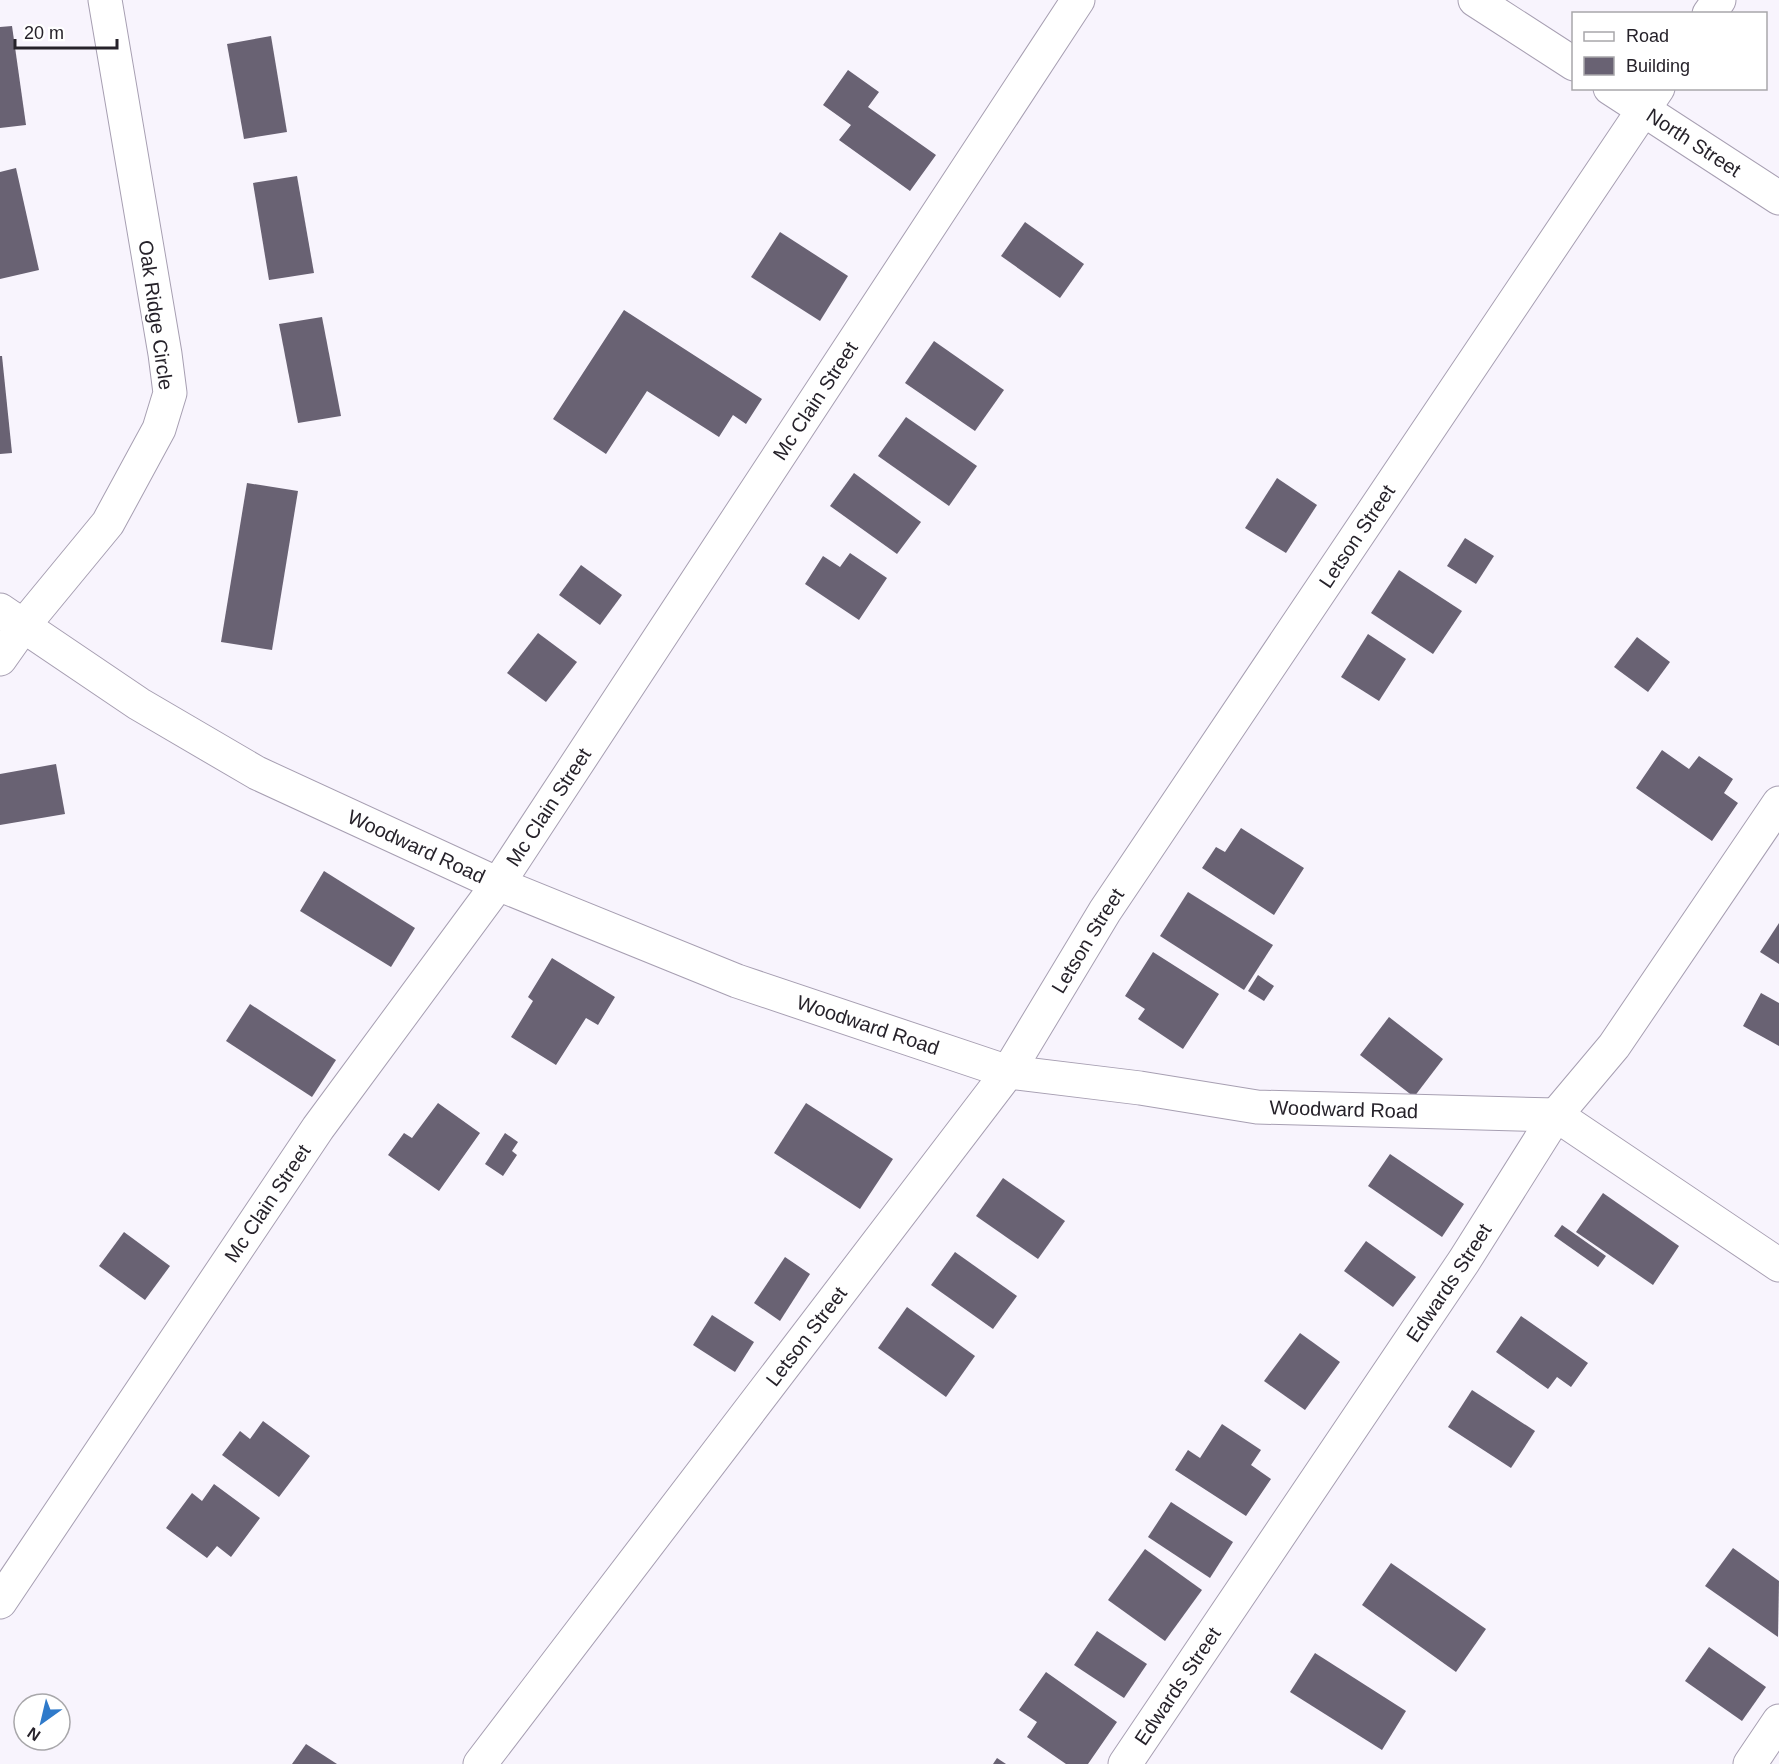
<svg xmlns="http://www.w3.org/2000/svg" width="1779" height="1764" viewBox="0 0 1779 1764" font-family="Helvetica,sans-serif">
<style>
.building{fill:#696273}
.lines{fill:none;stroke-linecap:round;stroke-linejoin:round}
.minor-casing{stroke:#a79fb2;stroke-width:35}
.minor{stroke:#fff;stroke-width:33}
.labels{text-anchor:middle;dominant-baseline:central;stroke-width:6;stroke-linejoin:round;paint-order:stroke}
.street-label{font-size:20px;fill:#26222a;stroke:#fff}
</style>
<rect width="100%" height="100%" fill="#f8f4fd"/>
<g class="building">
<path d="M12 26 26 125 0 128V27Z"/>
<path d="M271 36 287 132 244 139 227 44Z"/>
<path d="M848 70 879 92 868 107 936 155 910 191 839 140 851 125 823 105Z"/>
<path d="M16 168 39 270 0 279V172Z"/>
<path d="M297 176 314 273 269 280 253 183Z"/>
<path d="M1025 222 1084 264 1060 298 1001 256Z"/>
<path d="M780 232 848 276 820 321 751 277Z"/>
<path d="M624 310 762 399 746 424 733 415 719 437 647 391 606 454 553 419Z"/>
<path d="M322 317 341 416 298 423 279 324Z"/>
<path d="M934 341 1004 390 975 431 905 383Z"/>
<path d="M0 356H2L12 453 0 454Z"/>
<path d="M906 417 977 466 949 506 878 456Z"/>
<path d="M854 473 921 522 897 554 830 506Z"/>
<path d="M1277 478 1317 505 1286 553 1245 528Z"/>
<path d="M247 483 298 491 272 650 221 642Z"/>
<path d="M1465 538 1494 556 1476 584 1447 566Z"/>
<path d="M850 553 887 578 859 620 805 584 823 556 840 567Z"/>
<path d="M581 565 622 595 600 625 559 595Z"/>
<path d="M1399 570 1462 611 1433 654 1371 613Z"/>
<path d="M538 633 577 662 546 702 507 673Z"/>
<path d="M1368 634 1406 659 1379 701 1341 677Z"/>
<path d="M1637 637 1670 662 1648 692 1614 667Z"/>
<path d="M1662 750 1689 769 1699 756 1733 779 1724 793 1738 803 1712 841 1636 788Z"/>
<path d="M56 764 65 814 0 825V774Z"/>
<path d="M1241 828 1304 868 1274 915 1202 868 1216 847 1225 852Z"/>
<path d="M324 871 415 928 391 967 300 911Z"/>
<path d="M1188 892 1273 945 1244 990 1160 936Z"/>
<path d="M1779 923V964L1760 952Z"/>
<path d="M1153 952 1219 994 1183 1049 1138 1019 1145 1009 1125 996Z"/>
<path d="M552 958 615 997 598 1025 586 1018 556 1065 511 1037 533 1001 528 997Z"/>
<path d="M1258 975 1274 986 1264 1001 1248 991Z"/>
<path d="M1761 993 1779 1003V1046L1743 1026Z"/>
<path d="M250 1004 336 1060 312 1097 226 1041Z"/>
<path d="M1389 1017 1443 1059 1414 1097 1360 1055Z"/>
<path d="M438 1103 480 1133 439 1191 388 1155 404 1133 412 1138Z"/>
<path d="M806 1103 893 1159 860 1209 774 1153Z"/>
<path d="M505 1133 518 1142 512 1151 517 1155 503 1176 485 1164Z"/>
<path d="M1390 1154 1464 1204 1442 1237 1368 1186Z"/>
<path d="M1003 1178 1065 1221 1038 1259 976 1216Z"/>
<path d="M1603 1193 1679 1246 1653 1285 1576 1232Z"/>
<path d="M1562 1225 1606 1256 1598 1267 1554 1236Z"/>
<path d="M124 1232 170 1266 145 1300 99 1266Z"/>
<path d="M1366 1241 1416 1277 1393 1307 1344 1271Z"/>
<path d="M955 1252 1017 1296 993 1329 931 1285Z"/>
<path d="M785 1257 810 1274 780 1321 754 1303Z"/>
<path d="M907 1307 975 1356 946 1397 878 1348Z"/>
<path d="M712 1315 754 1342 735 1372 693 1345Z"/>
<path d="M1521 1316 1588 1363 1571 1387 1557 1377 1548 1389 1496 1352Z"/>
<path d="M1300 1333 1340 1362 1305 1410 1264 1381Z"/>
<path d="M1472 1390 1535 1431 1511 1468 1448 1427Z"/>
<path d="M263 1421 310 1456 279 1497 222 1455 240 1431 250 1439Z"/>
<path d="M1222 1424 1261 1450 1251 1465 1271 1479 1246 1516 1175 1470 1188 1450 1200 1458Z"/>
<path d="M214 1484 260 1518 231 1557 217 1546 207 1558 166 1528 192 1493 202 1501Z"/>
<path d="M1171 1502 1233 1542 1210 1578 1148 1537Z"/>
<path d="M1733 1548 1779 1581 1778 1637 1705 1586Z"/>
<path d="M1145 1549 1202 1590 1165 1641 1108 1600Z"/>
<path d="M1391 1563 1486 1629 1456 1672 1362 1605Z"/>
<path d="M1097 1631 1147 1664 1124 1698 1074 1665Z"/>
<path d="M1709 1647 1766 1687 1742 1721 1685 1681Z"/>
<path d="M1315 1653 1406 1711 1382 1750 1290 1692Z"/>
<path d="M1046 1672 1117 1722 1088 1764H1066L1027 1737 1037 1722 1019 1710Z"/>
<path d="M306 1744 337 1764H292Z"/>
<path d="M997 1758 1006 1764H993Z"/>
</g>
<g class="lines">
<defs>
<g id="minor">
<path d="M1475 0 1574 64"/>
<path d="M1709 14 1719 0"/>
<path id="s1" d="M1610 88 1779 198"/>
<path id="s2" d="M0 610 139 704 257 773 498 884 737 981 1008 1072 1140 1088 1257 1107 1556 1115 1779 1265"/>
<path d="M0 659 24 625 108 523 159 429 170 393 165 354 105 0"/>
<path id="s3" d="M0 1602 318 1128 498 884 1078 0"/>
<path id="s4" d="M480 1764 1008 1072 1105 911 1658 88"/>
<path id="s5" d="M1125 1764 1464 1261 1556 1115 1614 1046 1779 803"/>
<path d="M1750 1764 1779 1721"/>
</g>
</defs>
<use href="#minor" class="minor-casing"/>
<use href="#minor" class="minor"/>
</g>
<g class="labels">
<g class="street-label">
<text stroke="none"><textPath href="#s1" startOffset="100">North Street</textPath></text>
<text transform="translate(156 315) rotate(82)">Oak Ridge Circle</text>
<text stroke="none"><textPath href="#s3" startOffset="1452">Mc Clain Street</textPath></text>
<text stroke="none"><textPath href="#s4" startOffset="1510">Letson Street</textPath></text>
<text stroke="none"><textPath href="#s3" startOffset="966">Mc Clain Street</textPath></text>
<text stroke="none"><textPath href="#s2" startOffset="480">Woodward Road</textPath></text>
<text stroke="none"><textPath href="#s4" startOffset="1024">Letson Street</textPath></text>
<text stroke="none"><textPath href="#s2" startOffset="966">Woodward Road</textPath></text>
<text stroke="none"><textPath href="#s2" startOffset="1452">Woodward Road</textPath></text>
<text stroke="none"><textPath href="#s3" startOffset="480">Mc Clain Street</textPath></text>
<text stroke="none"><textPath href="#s5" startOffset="580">Edwards Street</textPath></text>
<text stroke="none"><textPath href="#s4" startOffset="538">Letson Street</textPath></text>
<text stroke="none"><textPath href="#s5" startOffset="94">Edwards Street</textPath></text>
</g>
</g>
<rect x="1572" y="12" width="195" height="78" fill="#ffffff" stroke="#a8a7aa" stroke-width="1.5"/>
<rect x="1584" y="32" width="30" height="9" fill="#ffffff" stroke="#a8a7aa" stroke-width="1.5"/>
<text x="1626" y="42" font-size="18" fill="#26222a">Road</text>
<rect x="1584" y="57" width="30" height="18" fill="#696273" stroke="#a8a7aa" stroke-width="1.5"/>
<text x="1626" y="72" font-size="18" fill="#26222a">Building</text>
<g transform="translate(42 1722) rotate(214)"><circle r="28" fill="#ffffff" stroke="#a8a7aa" stroke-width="1.5"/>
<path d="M0-4.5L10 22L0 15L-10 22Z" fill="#2f7aca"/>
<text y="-9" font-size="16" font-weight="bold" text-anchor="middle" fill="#26222a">N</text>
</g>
<path d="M15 39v9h102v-9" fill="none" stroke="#26222a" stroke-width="3"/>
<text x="24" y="39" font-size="18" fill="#26222a" stroke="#ffffff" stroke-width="4.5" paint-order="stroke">20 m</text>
</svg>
